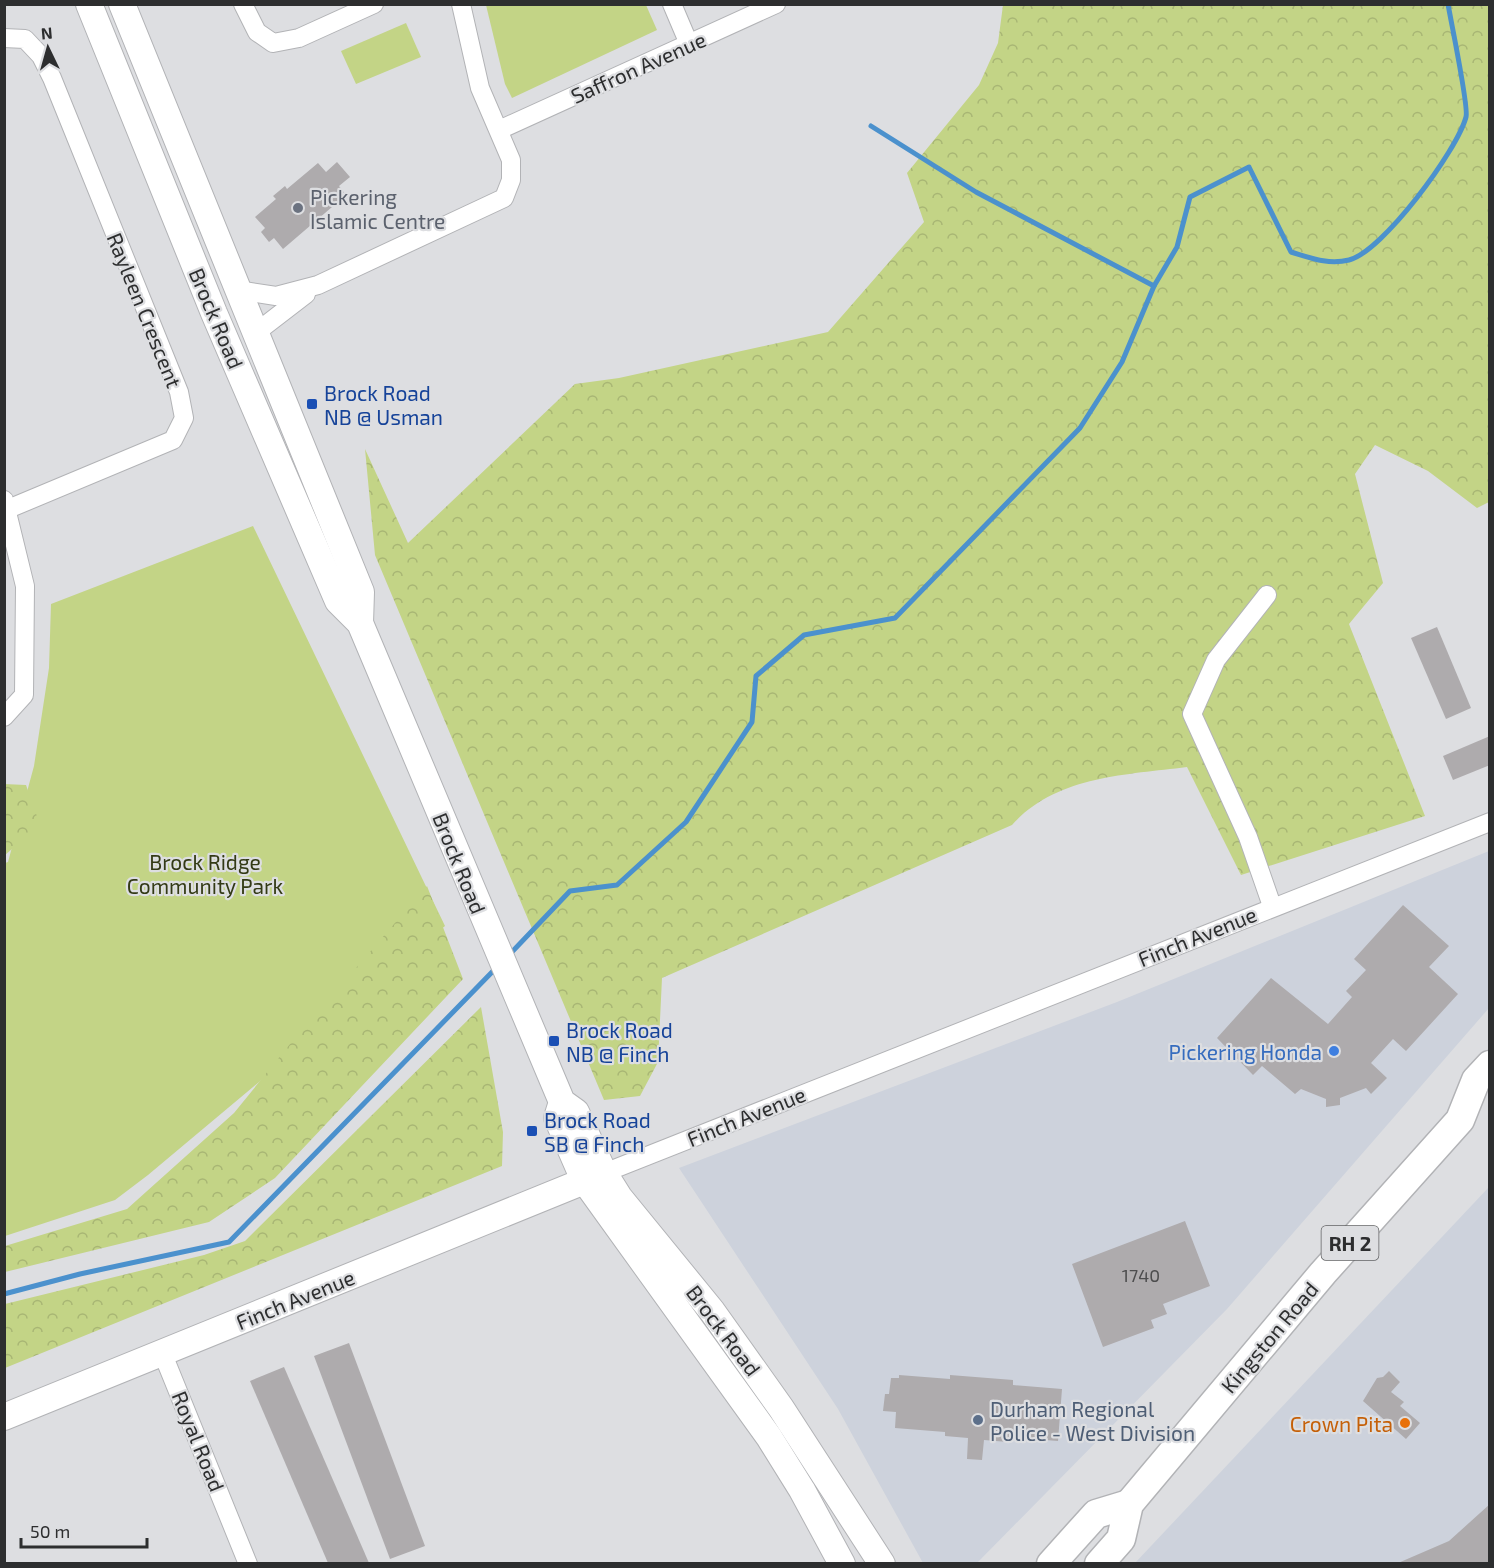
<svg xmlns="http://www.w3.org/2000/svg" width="1494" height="1568" viewBox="0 0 1494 1568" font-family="'Exo 2',sans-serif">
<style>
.built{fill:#cdd2dc}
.green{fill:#c3d486}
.forest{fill:url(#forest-crowns)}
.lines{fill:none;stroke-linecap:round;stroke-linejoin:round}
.stream{stroke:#4b91cd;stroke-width:5}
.building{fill:#aeabad}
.minor-casing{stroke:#b2b3b6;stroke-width:20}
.secondary-casing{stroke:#b2b3b6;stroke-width:28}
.primary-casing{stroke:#b2b3b6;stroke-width:31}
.minor{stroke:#fff;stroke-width:18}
.secondary{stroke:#fff;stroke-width:26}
.primary{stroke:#fff;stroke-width:28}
.worship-dot{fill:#6b7280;stroke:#dddee1;stroke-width:2}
.transit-dot{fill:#1a4fb4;stroke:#dddee1;stroke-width:2}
.shop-dot{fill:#3f7fe0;stroke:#dddee1;stroke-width:2}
.service-dot{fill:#5c6f8a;stroke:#dddee1;stroke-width:2}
.food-dot{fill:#e8710a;stroke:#dddee1;stroke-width:2}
.labels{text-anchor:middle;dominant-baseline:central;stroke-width:4.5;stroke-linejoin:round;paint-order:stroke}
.number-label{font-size:18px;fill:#4d4d4e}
.shield{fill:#dddee1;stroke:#626364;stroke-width:1.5}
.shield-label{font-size:20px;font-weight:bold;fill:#2d2e2f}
.street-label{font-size:21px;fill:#2d2e2f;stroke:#dddee1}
.worship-label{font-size:21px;fill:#5b616d;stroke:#dddee1;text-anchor:start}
.transit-label{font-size:21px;fill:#164399;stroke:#dddee1;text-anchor:start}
.park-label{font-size:21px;fill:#333a15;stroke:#dddee1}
.shop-label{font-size:21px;fill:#366cbe;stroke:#dddee1;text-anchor:end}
.service-label{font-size:21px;fill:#4e5e75;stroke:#dddee1;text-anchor:start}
.food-label{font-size:21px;fill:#c56008;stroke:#dddee1;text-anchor:end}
</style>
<defs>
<pattern id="forest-crowns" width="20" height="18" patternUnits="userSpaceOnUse" patternTransform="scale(1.5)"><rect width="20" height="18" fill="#c3d486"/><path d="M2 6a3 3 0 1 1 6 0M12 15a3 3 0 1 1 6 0" fill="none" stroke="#a8b674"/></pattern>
</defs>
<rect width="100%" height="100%" fill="#dddee1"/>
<g class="built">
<path d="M1489 851V1008L1227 1309 977 1563H923L838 1409 679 1168 1117 1002Z"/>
<path d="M1489 1187V1563H1135Z"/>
</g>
<g class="green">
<path d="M486 5H646L657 30 512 98 505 84Z"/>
<path d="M406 23 421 57 356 84 341 51Z"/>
<path d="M253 526 445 926 148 1175 115 1200 5 1236V863L8 862 34 766 49 668 51 604Z"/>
</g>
<g class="forest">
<path d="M1003 5H1489V502L1477 508 1428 471 1375 445 1355 474 1383 583 1349 624 1425 816 1241 875 1187 767C1125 775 1056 776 1012 825L662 978 658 1062 640 1096 604 1100 375 555 365 449 408 543 575 384 619 378 828 332 924 222 907 173 979 85 998 43Z"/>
<path d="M4 784 26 785 40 825 5 855Z"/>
<path d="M427 886 463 979 275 1178 209 1222 5 1272V1246L127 1209 234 1113 290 1044Z"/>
<path d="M481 1007 503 1132 502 1166 5 1368V1304L204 1255 245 1241Z"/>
</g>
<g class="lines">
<g class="stream">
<path d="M871 126 976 192 1154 286"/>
<path d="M509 955 570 891 617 885 686 822 752 722 756 676 804 635 895 618 1080 428 1122 362 1154 286 1177 247 1190 197 1249 167 1291 252C1311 258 1328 265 1349 260 1382 252 1457 151 1466 117 1469 107 1451 22 1448 4"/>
<path d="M4 1294 80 1274 229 1242 496 968"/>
</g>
</g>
<g class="building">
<path d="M337 162 350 177 339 186 346 195 283 249 274 238 269 242 261 232 265 228 255 217 276 199 273 196 285 186 287 189 318 163 326 172Z"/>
<path d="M1437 627 1471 708 1446 719 1411 638Z"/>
<path d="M1490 736V765L1453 780 1443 756Z"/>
<path d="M1403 905 1449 946 1429 967 1458 994 1406 1051 1393 1039 1371 1063 1387 1078 1371 1094 1366 1088 1340 1098V1105L1326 1107V1099L1301 1089 1295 1094 1262 1066 1253 1075 1217 1038 1271 978 1328 1024 1352 997 1346 991 1366 970 1354 959Z"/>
<path d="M1185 1221 1210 1286 1163 1304 1167 1314 1151 1320 1154 1328 1103 1347 1072 1264Z"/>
<path d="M349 1343 425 1546 390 1559 314 1356Z"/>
<path d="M284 1367 369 1563H328L250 1381Z"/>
<path d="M1389 1371 1400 1382 1391 1392 1404 1402 1400 1406 1420 1423 1406 1439 1363 1401 1377 1378 1383 1377Z"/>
<path d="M899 1375 950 1379V1375L1013 1380V1385L1062 1389 1058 1441 1008 1437V1442L984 1440 982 1460 967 1459 968 1438 945 1436V1432L895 1428 896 1412 883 1411 885 1394H889L891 1378H899Z"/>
<path d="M1490 1504V1563H1398L1449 1541Z"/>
</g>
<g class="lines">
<defs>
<g id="minor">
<path d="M243 4 257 32 273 43 299 38 374 4"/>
<path d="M672 4 689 44"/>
<path d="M4 38 25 39 41 56 52 78 179 392 184 418 173 440 8 509"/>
<path d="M499 130 776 4"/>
<path d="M237 290 276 296 318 285 504 198 511 180V160L480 88 461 4"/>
<path d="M254 334 306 294"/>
<path d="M4 500 25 586 24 695 4 717"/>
<path d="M1267 595 1216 660 1192 714 1248 837 1272 906"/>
<path d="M604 1173 1490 822"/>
<path d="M162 1352 248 1564"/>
</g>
<g id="secondary">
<path d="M89 4 214 313 338 601 360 623 562 1102 576 1112 604 1173 619 1197 712 1311 781 1408 882 1564"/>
<path d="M122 4 361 592 360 623"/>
<path d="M562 1102 557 1118 584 1180 769 1437 802 1490 842 1564"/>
<path d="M4 1417 604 1173"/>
</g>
<g id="primary">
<path d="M1051 1564 1096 1514 1129 1504"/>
<path d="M1099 1564 1121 1539 1129 1504 1323 1273 1460 1120 1476 1080 1490 1065"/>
</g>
</defs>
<use href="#minor" class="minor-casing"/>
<use href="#secondary" class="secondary-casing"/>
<use href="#primary" class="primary-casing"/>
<use href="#minor" class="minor"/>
<use href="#secondary" class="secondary"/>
<use href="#primary" class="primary"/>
</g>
<circle class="worship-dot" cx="298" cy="208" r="6"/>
<g class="transit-dot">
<rect x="306" y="398" width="12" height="12" rx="3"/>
<rect x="548" y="1035" width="12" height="12" rx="3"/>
<rect x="526" y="1125" width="12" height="12" rx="3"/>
</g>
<circle class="shop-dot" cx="1334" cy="1051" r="6"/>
<circle class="service-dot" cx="978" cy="1420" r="6"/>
<circle class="food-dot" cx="1405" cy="1423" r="6"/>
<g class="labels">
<g class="number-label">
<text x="1141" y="1275">1740</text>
</g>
<rect class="shield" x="1321.5" y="1226" width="57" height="34" rx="4.5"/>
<g class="shield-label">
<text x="1350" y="1243">RH 2</text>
</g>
<g class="street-label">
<text transform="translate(638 67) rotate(-24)">Saffron Avenue</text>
<text transform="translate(145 310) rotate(68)">Rayleen Crescent</text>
<text transform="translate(217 318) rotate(67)">Brock Road</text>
<text transform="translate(460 863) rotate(68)">Brock Road</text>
<text transform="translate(1197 936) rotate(-22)">Finch Avenue</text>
<text transform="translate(746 1116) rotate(-22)">Finch Avenue</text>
<text transform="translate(295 1299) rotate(-22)">Finch Avenue</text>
<text transform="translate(724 1330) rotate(53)">Brock Road</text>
<text transform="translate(1269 1337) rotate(-50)">Kingston Road</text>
<text transform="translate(199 1441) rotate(68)">Royal Road</text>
</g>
<g class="worship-label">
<text x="310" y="196">Pickering<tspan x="310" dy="24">Islamic Centre</tspan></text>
</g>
<g class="transit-label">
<text x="324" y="392">Brock Road<tspan x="324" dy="24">NB @ Usman</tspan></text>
<text x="566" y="1029">Brock Road<tspan x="566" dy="24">NB @ Finch</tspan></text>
<text x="544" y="1119">Brock Road<tspan x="544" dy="24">SB @ Finch</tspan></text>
</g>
<g class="park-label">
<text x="205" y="861">Brock Ridge<tspan x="205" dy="24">Community Park</tspan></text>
</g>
<g class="shop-label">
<text x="1322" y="1051">Pickering Honda</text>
</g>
<g class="service-label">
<text x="990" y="1408">Durham Regional<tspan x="990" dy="24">Police - West Division</tspan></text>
</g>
<g class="food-label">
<text x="1393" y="1423">Crown Pita</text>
</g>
</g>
<rect width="1494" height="1568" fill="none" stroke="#2d2e2f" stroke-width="12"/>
<g transform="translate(48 48) rotate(355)" stroke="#dddee1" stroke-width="4.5" paint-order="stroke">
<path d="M0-4.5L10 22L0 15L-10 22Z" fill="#2d2e2f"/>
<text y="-9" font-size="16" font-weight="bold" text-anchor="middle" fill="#2d2e2f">N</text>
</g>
<path d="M21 1538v9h126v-9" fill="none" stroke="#2d2e2f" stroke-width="3"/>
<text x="30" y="1538" font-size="18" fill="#2d2e2f" stroke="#dddee1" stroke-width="4.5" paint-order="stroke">50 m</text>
</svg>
